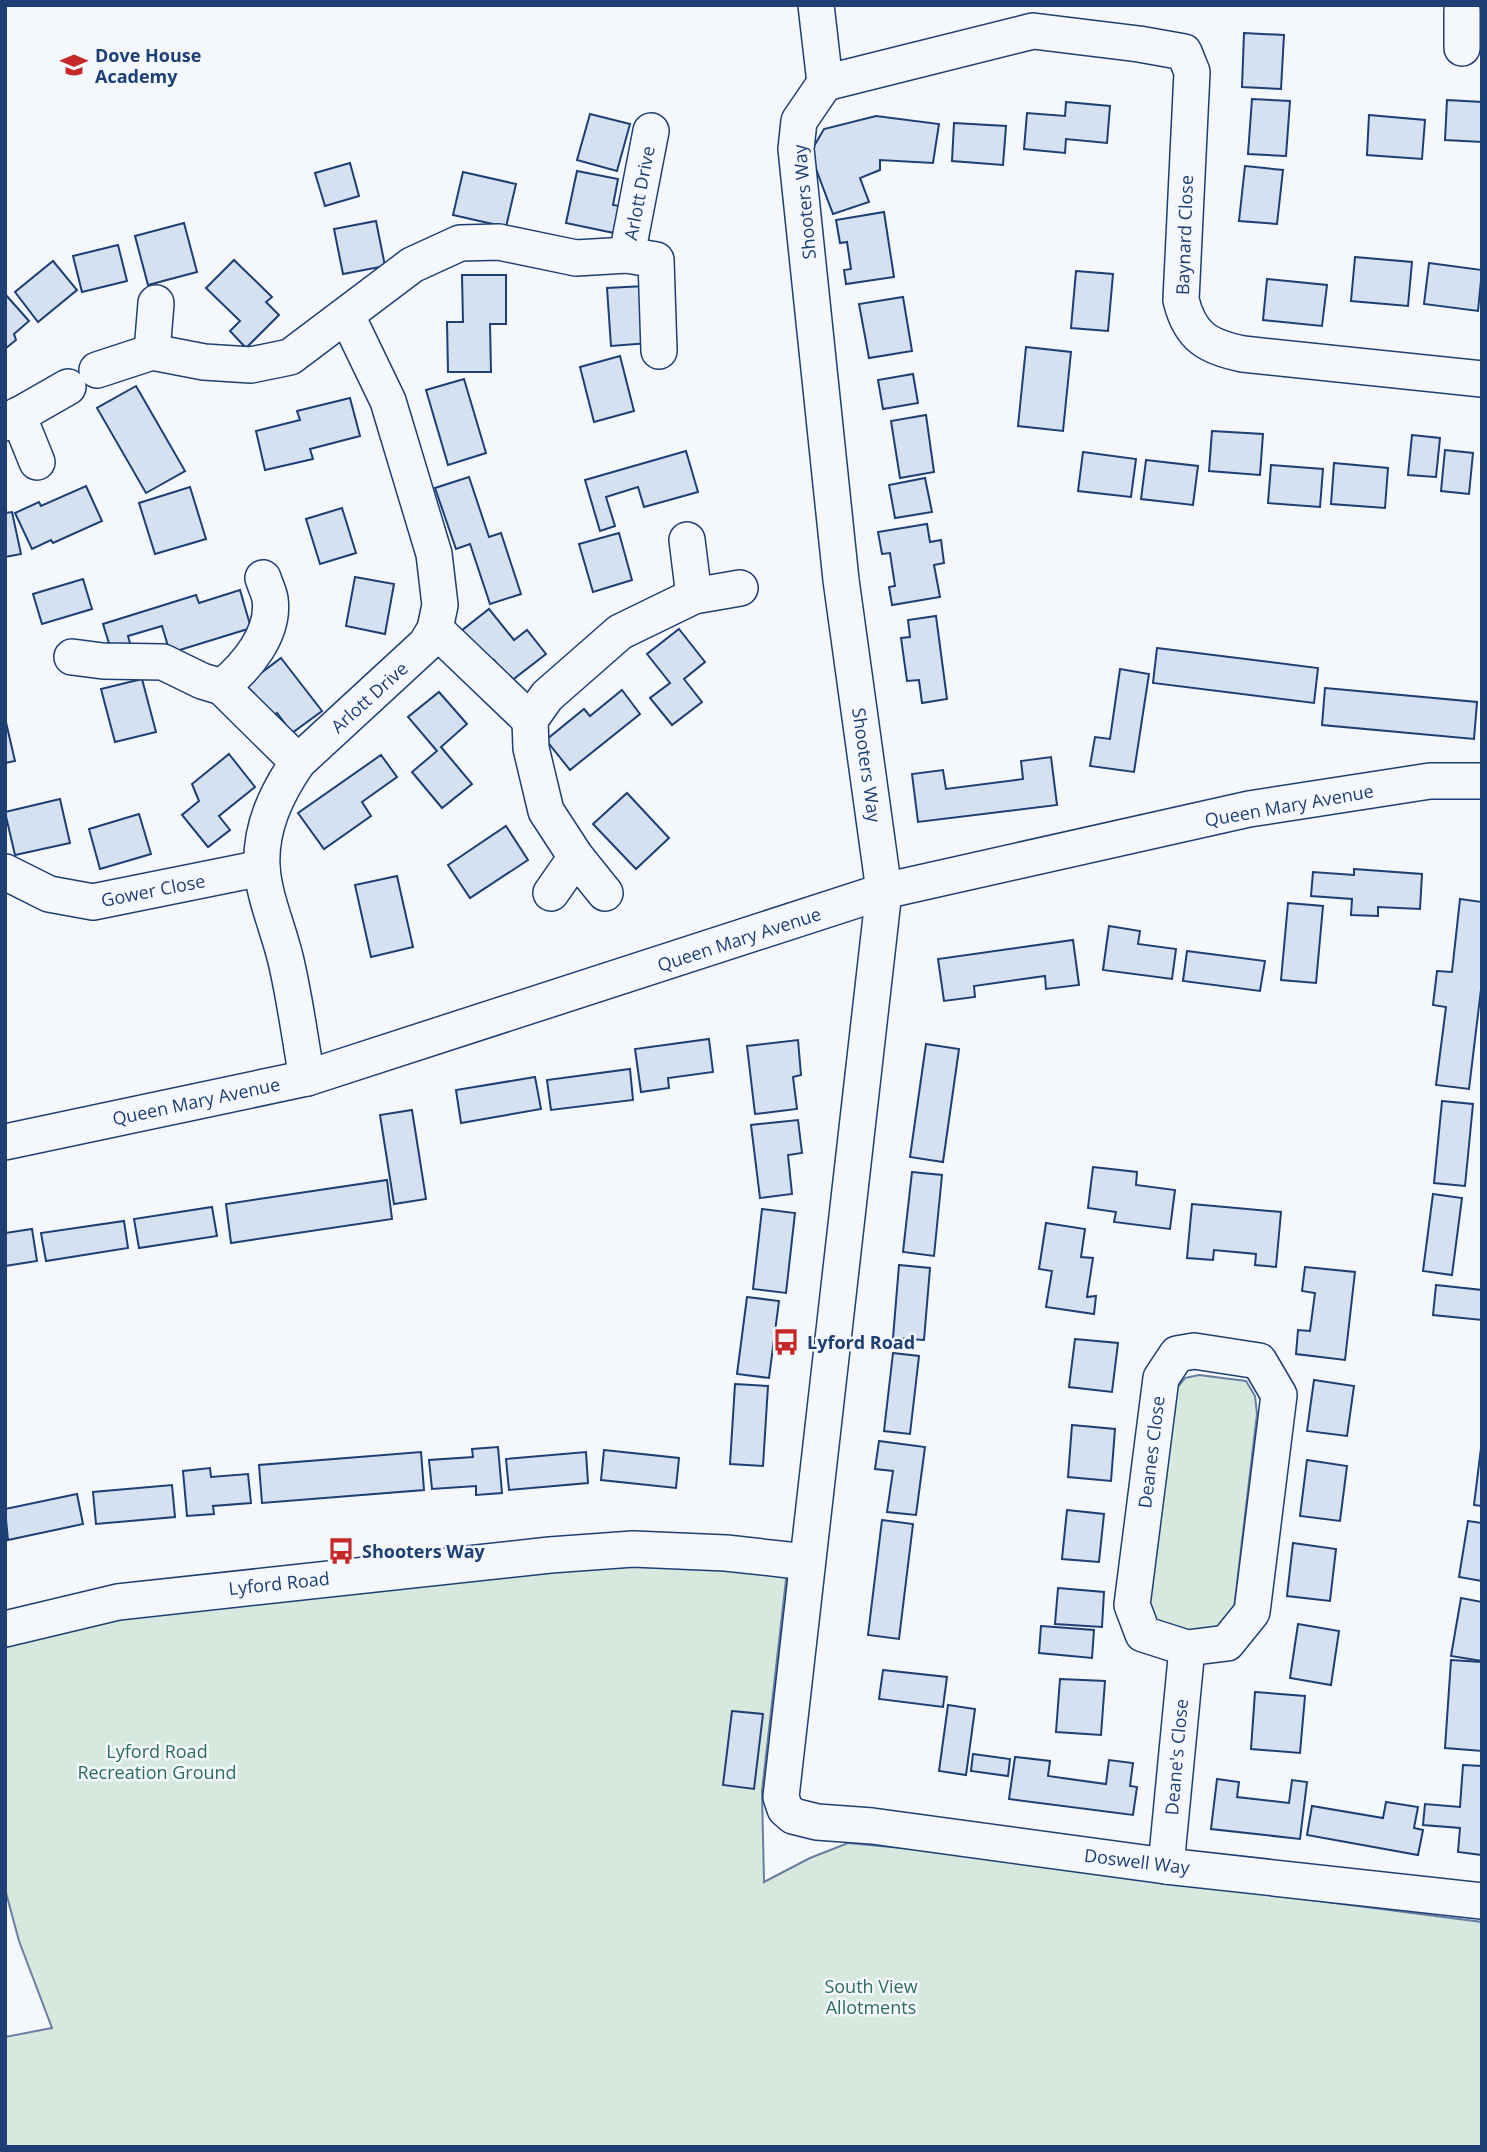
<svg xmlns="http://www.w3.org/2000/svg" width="1487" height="2152" viewBox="0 0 1487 2152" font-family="'Open Sans',sans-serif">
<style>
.green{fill:#d7e8df;stroke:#687fa3;stroke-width:2}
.building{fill:#d5e0f0;stroke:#1d3f73;stroke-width:2}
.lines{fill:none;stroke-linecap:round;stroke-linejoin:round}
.minor-casing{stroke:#1d3f73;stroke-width:38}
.minor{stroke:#f4f7fb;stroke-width:35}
.labels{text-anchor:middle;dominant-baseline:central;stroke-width:5;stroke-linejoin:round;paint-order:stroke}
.poi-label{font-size:18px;font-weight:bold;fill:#1d3f73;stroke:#f4f7fb;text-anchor:start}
.street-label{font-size:18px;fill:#1d3f73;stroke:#f4f7fb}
.park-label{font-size:18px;fill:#2c6c60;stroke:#f4f7fb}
</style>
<rect width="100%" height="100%" fill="#f4f7fb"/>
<g class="green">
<path d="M1199 1375 1246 1381 1255 1396 1257 1414 1233 1617 1227 1630 1197 1634 1152 1623 1149 1605 1176 1389 1185 1378Z"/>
<path d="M609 1561 788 1562 762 1791 764 1882 810 1858 848 1843 923 1850 1482 1922V2147H5V2037L52 2028 19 1941 5 1889V1639L31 1631 283 1594Z"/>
</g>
<g class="building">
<path d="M1244 33 1284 35 1281 89 1242 87Z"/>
<path d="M1252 99 1290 101 1286 156 1248 154Z"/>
<path d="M1447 100 1482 102V142L1445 140Z"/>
<path d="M1066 102 1110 106 1107 143 1066 139 1065 153 1024 149 1027 113 1065 116Z"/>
<path d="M590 114 630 124 617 171 577 160Z"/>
<path d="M1369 115 1425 120 1422 159 1367 155Z"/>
<path d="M876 116 939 124 933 163 880 160V170L860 178 869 202 833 214 810 153 824 129Z"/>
<path d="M954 123 1006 126 1003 165 952 161Z"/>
<path d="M350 163 359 196 325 206 315 173Z"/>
<path d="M1245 166 1283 170 1277 224 1239 221Z"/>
<path d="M577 171 618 179 613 205 620 206 614 233 566 223Z"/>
<path d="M463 172 516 184 506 227 453 215Z"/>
<path d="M884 212 894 277 846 284 844 270 851 269 847 242 840 243 836 220Z"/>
<path d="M376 221 385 266 343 274 334 229Z"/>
<path d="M184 223 197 272 148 285 135 236Z"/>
<path d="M118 245 127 281 82 292 73 256Z"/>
<path d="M1355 257 1412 262 1408 306 1351 301Z"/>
<path d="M234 260 272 297 266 302 279 315 246 348 230 331 240 321 206 288Z"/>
<path d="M53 261 77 290 38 322 15 292Z"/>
<path d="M1429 263 1482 270 1478 311 1424 304Z"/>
<path d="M1076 271 1113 274 1108 331 1071 328Z"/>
<path d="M462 275H506V324H490L491 372H448L447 322H463Z"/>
<path d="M1267 279 1327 285 1322 326 1263 320Z"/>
<path d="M645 286 649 343 611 346 607 288Z"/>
<path d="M5 294 29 321 14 334 16 340 5 349Z"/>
<path d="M903 297 912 351 869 358 859 304Z"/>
<path d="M1026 347 1071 352 1063 431 1018 426Z"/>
<path d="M620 356 634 411 594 422 580 367Z"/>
<path d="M913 374 918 403 883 409 878 380Z"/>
<path d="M464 379 486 453 448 465 426 390Z"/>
<path d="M136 386 185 471 146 493 97 408Z"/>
<path d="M350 398 360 436 310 449 313 459 265 470 256 431 300 420 297 411Z"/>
<path d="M926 415 934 472 900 478 891 421Z"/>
<path d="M1212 431 1263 434 1260 475 1209 471Z"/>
<path d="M1412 435 1440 438 1436 477 1408 475Z"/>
<path d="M1445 450 1473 453 1469 494 1441 491Z"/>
<path d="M686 451 698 492 644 507 638 487 606 497 615 526 600 531 585 480Z"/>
<path d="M1083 452 1136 459 1131 497 1078 491Z"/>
<path d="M1146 460 1198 466 1193 505 1141 499Z"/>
<path d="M1334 463 1388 468 1385 508 1331 504Z"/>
<path d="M1271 465 1323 469 1320 507 1268 503Z"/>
<path d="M469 477 489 537 501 533 521 594 490 604 470 544 456 549 435 488Z"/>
<path d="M925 478 932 512 895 518 889 485Z"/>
<path d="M86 486 102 521 53 543 51 540 32 549 15 513 39 502 41 506Z"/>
<path d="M190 487 206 539 155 554 139 503Z"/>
<path d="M342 508 356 553 320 564 306 519Z"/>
<path d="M12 512 21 554 5 557V513Z"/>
<path d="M927 524 930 542 941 540 944 563 934 565 940 597 892 605 889 587 895 586 890 553 882 554 878 532Z"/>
<path d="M619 533 632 580 593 592 579 544Z"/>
<path d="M355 577 394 584 385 634 346 626Z"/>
<path d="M83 579 92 609 42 624 33 594Z"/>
<path d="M240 590 251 628 170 653 162 626 128 636 131 647 112 653 103 624 196 595 199 603Z"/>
<path d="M489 609 514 640 527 630 546 654 511 681 494 660 487 666 461 631Z"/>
<path d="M936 616 947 699 922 703 919 680 907 681 901 638 910 637 908 620Z"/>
<path d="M679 629 705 662 684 679 702 702 672 725 650 698 670 683 647 654Z"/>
<path d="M1157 648 1318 668 1314 703 1153 683Z"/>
<path d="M281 658 322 711 292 733 277 713 271 718 245 685Z"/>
<path d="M1120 669 1149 674 1134 772 1090 766 1095 737 1110 739Z"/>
<path d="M142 679 156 732 115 742 101 689Z"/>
<path d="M1325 688 1477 702 1474 739 1322 725Z"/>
<path d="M622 690 640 714 570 770 546 740 584 709 590 716Z"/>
<path d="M439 692 467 724 441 747 472 784 442 808 412 772 437 751 408 717Z"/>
<path d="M5 718 15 761 5 763Z"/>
<path d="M229 754 255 787 219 816 230 830 208 847 182 815 199 801 192 784Z"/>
<path d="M381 755 397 777 362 802 371 816 324 849 298 813Z"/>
<path d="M1051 757 1057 805 918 822 912 774 943 770 946 789 1023 779 1021 761Z"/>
<path d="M627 793 669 838 636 869 593 824Z"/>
<path d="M60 799 70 843 15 855 5 812Z"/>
<path d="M139 814 151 854 100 869 89 829Z"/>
<path d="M506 826 528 860 470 898 448 865Z"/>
<path d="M1354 869 1422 874 1420 909 1378 907V916L1351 915 1352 899 1311 896 1313 872 1354 875Z"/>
<path d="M397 876 413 947 371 957 355 885Z"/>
<path d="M1460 899 1482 902V981L1469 1089 1436 1085 1446 1007 1433 1005 1437 971 1452 972Z"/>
<path d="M1288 903 1323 906 1316 983 1281 980Z"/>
<path d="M1109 926 1140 931 1138 944 1176 949 1172 979 1103 970Z"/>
<path d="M1073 940 1079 985 1046 989 1045 976 974 986 975 997 944 1001 938 959Z"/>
<path d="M1187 951 1265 961 1260 991 1183 981Z"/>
<path d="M709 1039 713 1072 668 1078 669 1088 641 1092 635 1049Z"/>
<path d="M798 1040 801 1075 793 1077 797 1109 755 1114 747 1046Z"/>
<path d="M926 1044 959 1049 943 1162 910 1157Z"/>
<path d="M630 1069 633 1100 551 1110 547 1080Z"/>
<path d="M535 1077 541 1109 461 1123 456 1090Z"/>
<path d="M1442 1101 1473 1104 1465 1186 1434 1183Z"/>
<path d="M412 1110 426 1199 394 1204 380 1115Z"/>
<path d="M798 1120 802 1153 788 1155 792 1194 760 1198 751 1125Z"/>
<path d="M1093 1167 1137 1172 1136 1185 1175 1190 1170 1229 1114 1222 1116 1212 1088 1208Z"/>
<path d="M912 1172 942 1175 934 1256 903 1252Z"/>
<path d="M387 1180 392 1219 231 1243 226 1204Z"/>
<path d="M1433 1194 1462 1198 1452 1275 1423 1271Z"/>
<path d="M1192 1204 1281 1212 1276 1267 1255 1265 1256 1254 1214 1250 1213 1260 1187 1258Z"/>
<path d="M212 1207 217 1236 139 1248 134 1219Z"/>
<path d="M762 1209 795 1213 786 1293 753 1289Z"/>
<path d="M124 1221 128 1248 46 1261 41 1233Z"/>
<path d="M1046 1223 1085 1229 1081 1257 1093 1258 1087 1297 1096 1296 1094 1314 1046 1307 1052 1271 1039 1269Z"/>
<path d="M32 1229 37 1261 5 1266V1233Z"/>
<path d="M899 1265 930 1268 924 1340 893 1338Z"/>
<path d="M1305 1267 1355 1272 1345 1360 1296 1354 1298 1330 1310 1331 1315 1293 1302 1291Z"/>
<path d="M1436 1285 1482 1290V1320L1433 1315Z"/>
<path d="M747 1297 779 1301 769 1378 737 1374Z"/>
<path d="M1075 1339 1118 1343 1112 1392 1069 1387Z"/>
<path d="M893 1353 919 1356 910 1434 884 1431Z"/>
<path d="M1314 1380 1354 1386 1347 1436 1307 1431Z"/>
<path d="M735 1384 768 1386 763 1466 730 1464Z"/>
<path d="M1072 1425 1115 1429 1111 1481 1068 1477Z"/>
<path d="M879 1441 925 1447 916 1515 887 1512 893 1471 875 1469Z"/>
<path d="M498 1447 502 1493 476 1495V1486L432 1489 429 1460 473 1457 472 1449Z"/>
<path d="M1481 1448H1482V1506L1474 1505Z"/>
<path d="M604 1450 679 1458 676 1488 601 1480Z"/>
<path d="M421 1452 424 1490 262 1503 259 1465Z"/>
<path d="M586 1452 588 1483 509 1490 506 1459Z"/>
<path d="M1307 1460 1347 1466 1340 1521 1300 1516Z"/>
<path d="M210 1468 211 1477 248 1474 251 1503 213 1506 214 1514 187 1516 183 1471Z"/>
<path d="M172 1485 175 1517 96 1524 93 1492Z"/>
<path d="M77 1494 83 1524 8 1540 5 1509Z"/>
<path d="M1067 1510 1104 1514 1099 1562 1062 1559Z"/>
<path d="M882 1520 913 1524 899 1639 868 1635Z"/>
<path d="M1468 1521 1482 1523V1581L1459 1577Z"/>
<path d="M1293 1543 1336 1549 1330 1601 1287 1596Z"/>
<path d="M1058 1588 1104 1592 1102 1627 1055 1624Z"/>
<path d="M1461 1598 1482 1602V1661L1451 1656Z"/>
<path d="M1298 1624 1339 1631 1331 1685 1290 1678Z"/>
<path d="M1041 1626 1094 1630 1092 1658 1039 1653Z"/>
<path d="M1451 1660 1482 1662V1751L1445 1748Z"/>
<path d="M883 1670 947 1677 943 1707 879 1699Z"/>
<path d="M1060 1679 1105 1681 1101 1735 1056 1732Z"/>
<path d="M1255 1692 1305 1696 1300 1753 1251 1749Z"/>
<path d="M948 1705 975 1709 966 1775 939 1771Z"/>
<path d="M732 1711 763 1714 754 1789 723 1785Z"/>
<path d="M973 1754 1010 1759 1008 1776 971 1771Z"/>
<path d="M1015 1757 1050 1761 1048 1776 1106 1784 1109 1760 1133 1763 1130 1786 1137 1787 1133 1815 1009 1799Z"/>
<path d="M1463 1765 1482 1766V1855L1458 1852 1460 1828 1423 1825 1425 1804 1460 1807Z"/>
<path d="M1217 1779 1239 1782 1237 1797 1289 1803 1292 1780 1307 1782 1300 1839 1211 1829Z"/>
<path d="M1386 1802 1418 1807 1414 1828 1423 1830 1418 1855 1307 1835 1312 1806 1383 1818Z"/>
</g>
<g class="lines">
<defs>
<g id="minor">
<path d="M816 5 825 83"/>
<path d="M1462 48V11"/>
<path d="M627 255 651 131"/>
<path d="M152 352 156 303"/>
<path d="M97 370 152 352 204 362 251 365 290 357 412 265 460 243 499 242 576 258 627 255 656 260 659 351"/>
<path d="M1482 379 1243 354C1208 347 1190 337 1181 300L1192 72 1184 52 1139 44 1033 31 825 83 799 121 796 149 841 580 884 891 781 1797 785 1809 793 1816 817 1822 872 1826 1166 1866 1482 1901"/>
<path d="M18 415 37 462"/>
<path d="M5 423 68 387"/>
<path d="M687 540 694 596"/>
<path d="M435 629 530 720"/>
<path d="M72 657 103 661 163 662 202 681 222 687C246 667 275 634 270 599 269 592 265 585 263 578"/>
<path d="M222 687 298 762"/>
<path d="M5 872 49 894 93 902 262 868"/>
<path d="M551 893 576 857"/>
<path d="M605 893 576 857 546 811 531 748 530 720 547 696 620 632 694 596 740 588"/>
<path d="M307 1078C300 1039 295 999 286 961 279 930 264 898 262 867 260 828 276 794 298 762L426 644 435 629 440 605 434 554 388 401 347 316"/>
<path d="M5 1142 307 1078 884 891 1249 809 1430 781H1482"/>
<path d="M1194 1351 1259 1361 1279 1395 1252 1612 1227 1643 1187 1648 1143 1634 1132 1605 1161 1378 1177 1354Z"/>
<path d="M5 1629 118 1602 550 1555 633 1549 726 1553 807 1562"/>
<path d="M1166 1866 1187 1648"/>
</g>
</defs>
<use href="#minor" class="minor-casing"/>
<use href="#minor" class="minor"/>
</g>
<defs>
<symbol id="school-bare" viewBox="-9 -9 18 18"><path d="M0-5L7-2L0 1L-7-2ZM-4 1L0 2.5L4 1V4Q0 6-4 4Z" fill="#c62828" stroke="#f4f7fb" stroke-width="2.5" paint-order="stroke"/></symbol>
<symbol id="bus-bare" viewBox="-9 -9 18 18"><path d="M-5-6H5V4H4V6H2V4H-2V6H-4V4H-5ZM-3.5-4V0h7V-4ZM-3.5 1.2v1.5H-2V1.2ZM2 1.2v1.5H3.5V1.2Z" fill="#c62828" stroke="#f4f7fb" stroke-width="2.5" paint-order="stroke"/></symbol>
</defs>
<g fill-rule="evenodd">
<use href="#school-bare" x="55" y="46" width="38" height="38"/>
<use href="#bus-bare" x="767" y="1323" width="38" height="38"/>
<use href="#bus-bare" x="322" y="1532" width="38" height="38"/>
</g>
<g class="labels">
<g class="poi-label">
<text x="95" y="55">Dove House<tspan x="95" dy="21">Academy</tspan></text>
<text x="807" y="1342">Lyford Road</text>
<text x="362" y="1551">Shooters Way</text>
</g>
<g class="street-label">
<text transform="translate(639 193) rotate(-79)">Arlott Drive</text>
<text transform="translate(804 202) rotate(-95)">Shooters Way</text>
<text transform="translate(1184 235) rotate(-88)">Baynard Close</text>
<text transform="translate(369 697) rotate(-42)">Arlott Drive</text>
<text transform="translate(867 765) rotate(82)">Shooters Way</text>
<text transform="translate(1289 805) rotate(-10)">Queen Mary Avenue</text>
<text transform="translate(153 890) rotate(-11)">Gower Close</text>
<text transform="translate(739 939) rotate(-18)">Queen Mary Avenue</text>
<text transform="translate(196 1101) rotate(-12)">Queen Mary Avenue</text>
<text transform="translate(1151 1452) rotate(-83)">Deanes Close</text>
<text transform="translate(279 1583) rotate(-6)">Lyford Road</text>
<text transform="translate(1176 1757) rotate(-85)">Deane's Close</text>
<text transform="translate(1137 1861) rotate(7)">Doswell Way</text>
</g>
<g class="park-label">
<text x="157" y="1751">Lyford Road<tspan x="157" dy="21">Recreation Ground</tspan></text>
<text x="871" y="1986">South View<tspan x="871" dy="21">Allotments</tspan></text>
</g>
</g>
<rect width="1487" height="2152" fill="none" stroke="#1d3f73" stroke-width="14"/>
</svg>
